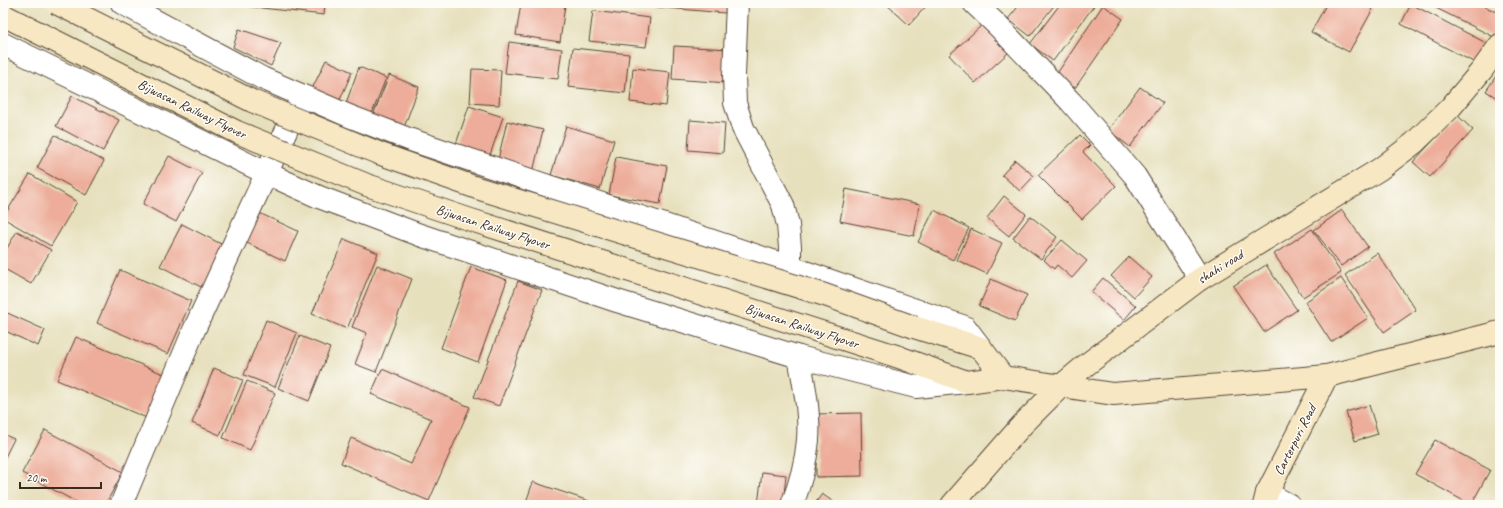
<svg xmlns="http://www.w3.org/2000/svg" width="1503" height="508" viewBox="0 0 1503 508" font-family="Caveat,sans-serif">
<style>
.building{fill:#edad9a}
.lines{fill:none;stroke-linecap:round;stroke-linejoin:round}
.street-casing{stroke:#554536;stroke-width:24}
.secondary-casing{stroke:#554536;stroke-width:24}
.street{stroke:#fff;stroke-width:22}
.secondary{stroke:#f7e8c3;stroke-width:22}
.secondary-bridge-casing{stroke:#554536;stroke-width:24;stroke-linecap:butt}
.secondary-bridge{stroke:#f7e8c3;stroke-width:22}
.labels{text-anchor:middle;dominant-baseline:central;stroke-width:3;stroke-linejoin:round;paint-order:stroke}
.street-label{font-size:14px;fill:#3b2a1e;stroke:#fdfcf7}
</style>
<rect width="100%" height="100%" fill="#fdfcf7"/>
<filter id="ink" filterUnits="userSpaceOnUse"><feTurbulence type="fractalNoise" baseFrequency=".025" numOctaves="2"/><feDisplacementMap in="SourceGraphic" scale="8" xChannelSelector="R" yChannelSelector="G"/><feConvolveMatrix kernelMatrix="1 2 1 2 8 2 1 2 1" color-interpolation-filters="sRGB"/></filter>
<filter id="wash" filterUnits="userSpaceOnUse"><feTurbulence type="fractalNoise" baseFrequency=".012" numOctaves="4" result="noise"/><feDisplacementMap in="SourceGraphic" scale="16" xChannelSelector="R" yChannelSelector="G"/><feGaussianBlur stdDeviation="0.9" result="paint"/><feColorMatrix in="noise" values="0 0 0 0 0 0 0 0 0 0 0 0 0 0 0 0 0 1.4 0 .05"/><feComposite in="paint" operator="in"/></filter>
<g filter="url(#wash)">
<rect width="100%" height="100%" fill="#e7e0bd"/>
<g id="blocks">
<g class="building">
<path d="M245 3H325L324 15 244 6Z"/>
<path d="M521 3H548L565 5 560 42 516 35Z"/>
<path d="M656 3H726L725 13 656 7Z"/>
<path d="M885 3H929L909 25Z"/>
<path d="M1021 3H1056L1030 36 1008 19Z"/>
<path d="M1061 3H1096L1053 61 1030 44Z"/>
<path d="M1327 3H1362L1373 9 1349 52 1311 32Z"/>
<path d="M1426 3H1478L1500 14V40Z"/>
<path d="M1411 4 1490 45 1479 65 1401 24Z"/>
<path d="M1103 5 1123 19 1075 88 1056 75Z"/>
<path d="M593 11 650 18 646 47 589 41Z"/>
<path d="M982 25 1008 53 975 83 949 55Z"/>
<path d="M239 29 281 43 271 66 233 47Z"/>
<path d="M509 42 562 49 558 79 505 73Z"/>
<path d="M674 46 730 49 728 83 672 79Z"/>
<path d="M573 48 629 54 625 93 568 87Z"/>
<path d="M326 60 352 72 339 102 312 89Z"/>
<path d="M359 67 386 78 371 116 345 106Z"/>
<path d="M633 68 670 72 666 106 630 102Z"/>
<path d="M472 69 501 70 499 105 470 103Z"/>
<path d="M1500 70V100L1486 91Z"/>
<path d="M389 75 419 87 403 130 372 118Z"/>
<path d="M1140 87 1163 103 1130 147 1108 130Z"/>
<path d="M72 96 119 120 103 151 56 126Z"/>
<path d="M469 106 503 117 488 161 454 150Z"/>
<path d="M1457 115 1473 130 1430 177 1413 162Z"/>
<path d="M690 120 725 123 723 153 688 150Z"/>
<path d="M507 121 543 130 533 172 497 164Z"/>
<path d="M566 126 614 140 600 189 551 175Z"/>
<path d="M55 135 104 161 86 195 37 168Z"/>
<path d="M1080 135 1090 145 1083 152 1116 186 1082 219 1038 175Z"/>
<path d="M169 156 202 173 176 222 143 204Z"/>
<path d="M616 157 667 166 660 204 609 195Z"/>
<path d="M1015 160 1034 176 1020 191 1002 175Z"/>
<path d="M30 174 77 202 51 246 3 218Z"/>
<path d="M846 189 920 204 914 236 840 221Z"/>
<path d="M1004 196 1026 214 1009 236 987 218Z"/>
<path d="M934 210 969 228 953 260 918 242Z"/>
<path d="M1342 210 1368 247 1341 266 1314 230Z"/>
<path d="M257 212 298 231 285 261 243 241Z"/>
<path d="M1030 216 1057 237 1041 259 1013 238Z"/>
<path d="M182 224 225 246 203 288 160 266Z"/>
<path d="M971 229 1002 243 987 274 957 260Z"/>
<path d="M1312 229 1341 273 1303 297 1274 254Z"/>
<path d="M17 231 51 250 31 284 3 268V255Z"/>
<path d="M344 239 378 253 347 329 312 314Z"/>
<path d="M1062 240 1087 261 1072 278 1057 265 1054 269 1044 260Z"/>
<path d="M1377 253 1416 310 1384 332 1345 275Z"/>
<path d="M1129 257 1152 277 1134 297 1111 276Z"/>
<path d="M377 265 412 279 376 372 355 364 367 333 352 327Z"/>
<path d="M1266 265 1297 310 1264 332 1233 286Z"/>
<path d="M471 267 507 280 478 362 441 348Z"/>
<path d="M120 270 191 301 168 354 97 323Z"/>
<path d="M1103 278 1136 306 1124 320 1091 292Z"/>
<path d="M1341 278 1368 318 1331 342 1305 302Z"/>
<path d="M991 279 1027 295 1015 321 979 306Z"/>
<path d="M518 281 542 290 499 406 474 397Z"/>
<path d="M3 311 45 330 38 346 3 330Z"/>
<path d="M266 320 297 333 275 387 244 375Z"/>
<path d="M300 336 330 348 309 401 278 388Z"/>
<path d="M76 337 168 376 149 419 57 380Z"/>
<path d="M214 368 243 380 220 435 192 423Z"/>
<path d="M382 369 470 407 429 501 341 463 351 438 411 464 431 419 371 394Z"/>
<path d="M247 381 275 393 250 450 223 438Z"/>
<path d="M1369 405 1378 434 1355 441 1346 412Z"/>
<path d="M861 413 862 476 816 477V414Z"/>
<path d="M45 430 123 472 105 505H82L22 473Z"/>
<path d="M3 434 14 439 3 461Z"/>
<path d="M1435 440 1490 470 1471 505 1415 474Z"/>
<path d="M762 472 786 475 783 505H758Z"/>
<path d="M533 482 589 501 587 505H525Z"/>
<path d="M822 494 838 505H814Z"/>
</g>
</g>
</g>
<g filter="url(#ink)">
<use href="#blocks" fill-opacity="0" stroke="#554536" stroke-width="1"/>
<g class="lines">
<defs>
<g id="street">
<path d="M122 3 262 78 349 116 411 140 790 267 965 327 981 348"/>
<path d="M737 3 734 75 735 103 743 128 783 205 788 225 790 247V267"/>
<path d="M974 3 997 25 1071 102 1135 176 1200 279"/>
<path d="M3 44 266 173 319 197 420 235 617 301 799 357 916 387 967 382"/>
<path d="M1267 493 1289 505"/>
<path d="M121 505 194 330 300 101"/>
<path d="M792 505C800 484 806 462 808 440 810 413 804 383 799 357"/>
</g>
<g id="secondary">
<path d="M914 327 981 348 1003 377"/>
<path d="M896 356 967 382 1003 377 1113 394 1327 376 1500 332"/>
<path d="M952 505 1022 425 1061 386 1086 365 1200 279 1380 169 1414 143 1450 108 1482 70 1500 45"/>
<path d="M1264 505 1267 493 1327 376"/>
</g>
</defs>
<use href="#street" class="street-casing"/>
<use href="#secondary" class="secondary-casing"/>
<use href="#street" class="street"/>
<use href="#secondary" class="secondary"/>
<defs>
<g id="secondary-bridge">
<path d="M56 3 252 101 378 153 477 188 825 295 914 327"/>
<path d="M3 15 237 132 367 185 468 219 896 356"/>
</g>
</defs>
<use href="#secondary-bridge" class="secondary-bridge-casing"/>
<use href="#secondary-bridge" class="secondary-bridge"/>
</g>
</g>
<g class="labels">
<g class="street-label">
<text transform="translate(192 109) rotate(26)">Bijwasan Railway Flyover</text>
<text transform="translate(493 227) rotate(18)">Bijwasan Railway Flyover</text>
<text transform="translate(1220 267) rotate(-32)">shahi road</text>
<text transform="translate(802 326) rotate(18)">Bijwasan Railway Flyover</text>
<text transform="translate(1295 440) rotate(-63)">Carterpuri Road</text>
</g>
</g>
<rect width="1503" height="508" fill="none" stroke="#fdfcf7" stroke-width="16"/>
<path d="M20 482v6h81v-6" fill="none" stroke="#3b2a1e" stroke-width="2"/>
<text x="26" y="482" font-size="12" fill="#3b2a1e" stroke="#fdfcf7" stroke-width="3" paint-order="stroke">20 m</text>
</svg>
